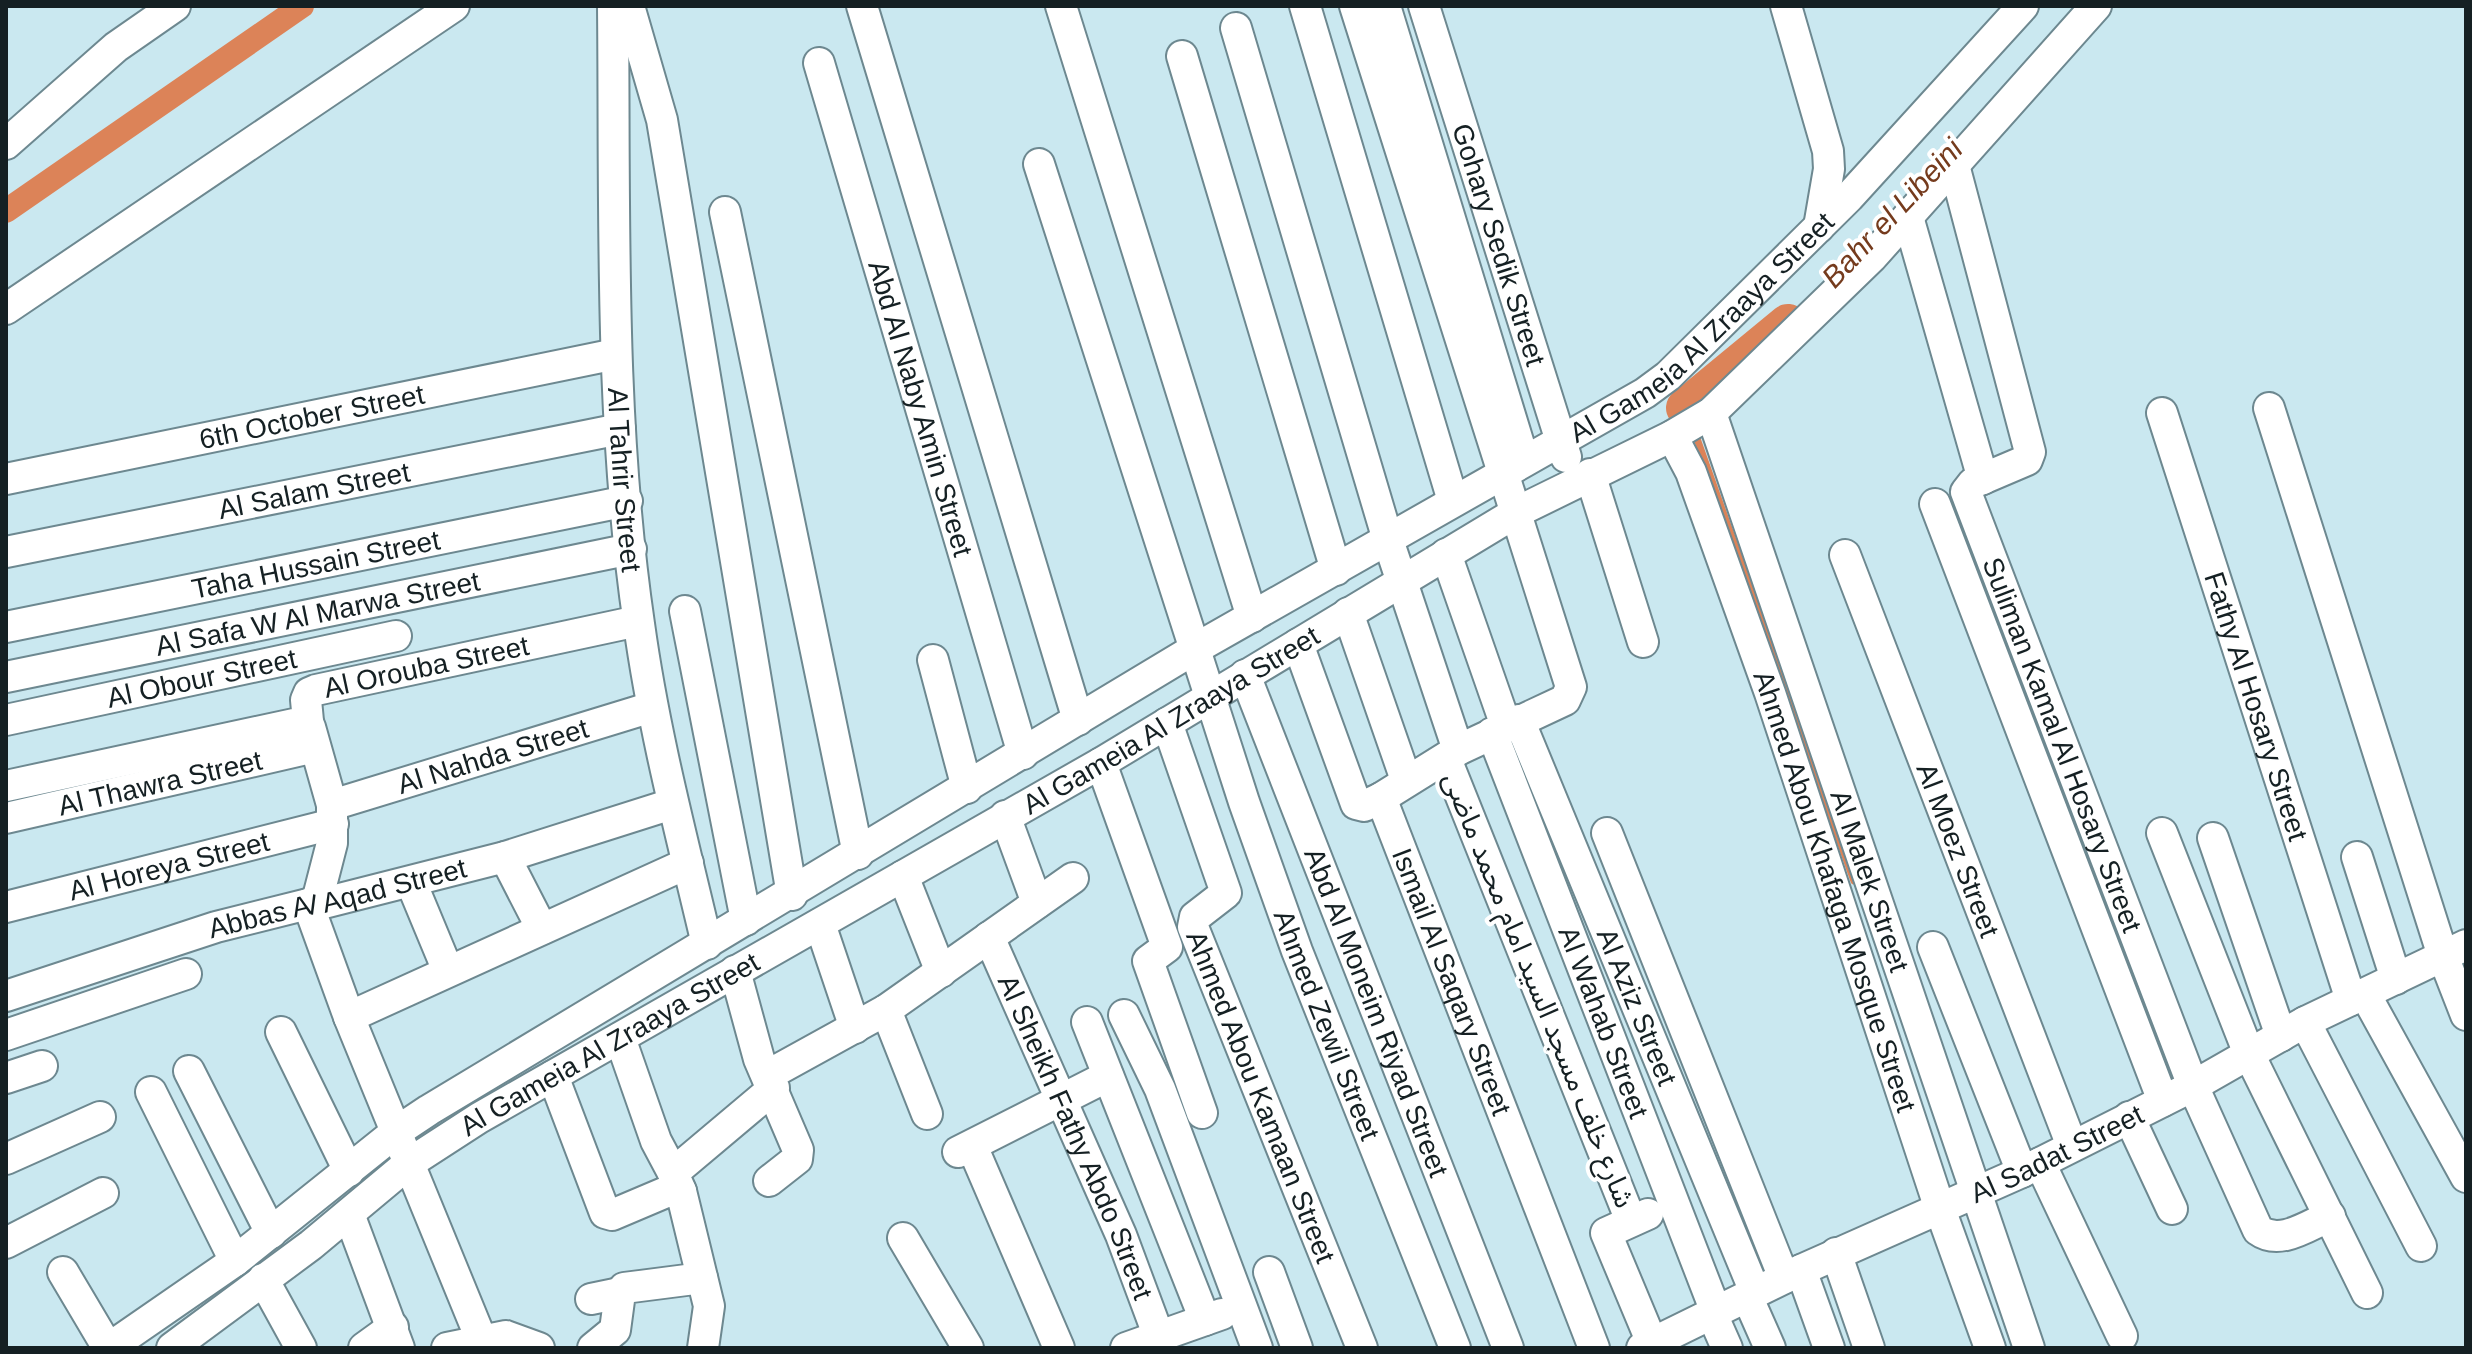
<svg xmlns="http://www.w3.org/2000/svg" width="2472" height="1354" viewBox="0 0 2472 1354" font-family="Arial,'Noto Sans Arabic',sans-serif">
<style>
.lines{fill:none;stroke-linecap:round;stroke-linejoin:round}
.stream{stroke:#dc8358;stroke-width:7}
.canal{stroke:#dc8358;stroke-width:24}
.river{stroke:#dc8358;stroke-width:40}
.minor-casing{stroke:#6d8890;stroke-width:34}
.minor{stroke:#fff;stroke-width:30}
.labels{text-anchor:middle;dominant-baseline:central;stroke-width:8;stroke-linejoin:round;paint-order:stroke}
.street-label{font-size:28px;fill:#152023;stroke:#fff}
.water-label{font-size:30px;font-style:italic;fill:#753b1d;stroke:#fff}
</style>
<rect width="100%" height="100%" fill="#cae8f0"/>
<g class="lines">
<path class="stream" d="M1695 433 1854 881"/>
<path class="canal" d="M6 211 302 6"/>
<path class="river" d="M1686 408 1788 324"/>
<defs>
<g id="minor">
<path id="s1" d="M613 6C615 212 609 420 639 624 654 733 682 838 707 944"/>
<path d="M629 6 662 120 792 895"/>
<path d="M862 6 1078 720"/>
<path d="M1061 6 1252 617"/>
<path d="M1305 6 1453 501"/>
<path d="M1355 6 1571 687 1565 700 1458 750 1381 798"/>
<path d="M1385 6 1524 461"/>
<path id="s2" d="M1424 6 1566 457"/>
<path d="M1786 6 1828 151 1829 169 1819 227"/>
<path d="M1236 28 1388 540 1458 750"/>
<path d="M1182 56 1336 570"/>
<path id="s3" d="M819 63 1023 754"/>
<path d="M6 144 116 47 175 6"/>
<path id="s4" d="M1039 164 1244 802 1297 951 1455 1348"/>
<path id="s5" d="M1954 165 2030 452 2027 460 1973 483 1966 492 2193 1086 2258 1230C2280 1246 2307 1226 2330 1216"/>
<path d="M725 212 858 854"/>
<path d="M1908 217 1983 479"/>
<path d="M6 309 454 6"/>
<path d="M2269 408 2443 956 2466 1015"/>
<path id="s6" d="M1711 413 2029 1348"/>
<path id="s7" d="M2162 413 2351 1000"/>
<path id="s8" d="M1672 436 1691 472 1770 693 1939 1206 1990 1348"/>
<path d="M1590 474 1643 642"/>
<path id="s9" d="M6 479 616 354"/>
<path d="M1935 504 2163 1101"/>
<path id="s10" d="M6 552 620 429"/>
<path d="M1446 554 1506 726"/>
<path id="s11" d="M1845 555 2072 1146"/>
<path d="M685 611 746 920"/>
<path d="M1348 613 1406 780"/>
<path id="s12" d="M6 627 627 501"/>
<path id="s13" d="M1298 644 1356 804 1364 806 1381 798 1594 1348"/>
<path d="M933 660 967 788"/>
<path id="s14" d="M1245 675 1508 1348"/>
<path id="s15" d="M6 677 631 549"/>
<path id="s16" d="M6 720 396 636"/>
<path id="s17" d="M1519 720 1755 1292"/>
<path id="s18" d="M1167 723 1226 893 1195 917 1193 927 1362 1348"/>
<path d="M310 727 332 805V843L316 905"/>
<path id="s19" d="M1492 733 1716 1312"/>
<path d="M1446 759 1631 1221"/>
<path d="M1101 763 1167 947 1148 961 1202 1113"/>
<path id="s20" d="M6 786 308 721 306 700 309 693 316 690 638 621"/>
<path id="s21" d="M332 805 652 707"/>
<path d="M1005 816 1037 903"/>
<path id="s22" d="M6 818 315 747"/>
<path d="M1607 833 1784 1278"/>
<path d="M2162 833 2249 1054 2367 1293"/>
<path d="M2213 838 2281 1036"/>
<path d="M505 857 542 929"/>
<path d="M2357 857 2396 979"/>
<path d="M903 876 941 972"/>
<path d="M411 882 448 971"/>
<path d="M308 904 349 1017 481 1339"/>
<path id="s23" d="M6 907 333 824"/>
<path d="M820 924 855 1028"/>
<path id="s24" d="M989 937 1121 1235 1159 1337"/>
<path d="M1933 947 2022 1172"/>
<path d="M735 971 759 1059 798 1150 797 1159 769 1181"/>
<path d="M2365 994 2466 1177"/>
<path id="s25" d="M6 996 216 927 308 904 316 905 505 857 672 804"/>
<path d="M886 1010 927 1114"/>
<path d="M1124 1015 1160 1089 1257 1348"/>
<path d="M349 1017 688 863"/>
<path d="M1087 1022 1205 1320"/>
<path d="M2305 1022 2421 1246"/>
<path d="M281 1032 349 1171"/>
<path d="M6 1035 186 974"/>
<path d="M620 1038 656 1141 673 1173"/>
<path d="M189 1071 271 1233"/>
<path d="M768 1075 886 1010 1073 878"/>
<path d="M553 1076 605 1213 612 1215 671 1190 681 1191 709 1306 703 1348"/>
<path d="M6 1078 42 1066"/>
<path d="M151 1092 235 1261"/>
<path d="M2129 1117 2172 1209"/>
<path d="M972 1146 1059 1348"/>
<path d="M958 1152 1108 1076"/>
<path d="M6 1159 100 1117"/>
<path d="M2040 1163 2122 1336"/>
<path d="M681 1191 673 1173 774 1088"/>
<path d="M349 1214 399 1348"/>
<path d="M1648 1214 1606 1233 1652 1343"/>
<path d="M903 1238 968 1348"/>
<path d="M6 1243 103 1193"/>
<path d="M1836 1253 1869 1348"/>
<path d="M1801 1270 1829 1348"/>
<path d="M63 1272 108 1348"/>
<path d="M1269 1272 1297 1348"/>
<path d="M263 1279 301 1348"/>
<path d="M1747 1296 1770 1348"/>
<path d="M591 1299 620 1293"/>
<path d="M1712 1314 1727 1348"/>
<path id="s26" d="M109 1348 235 1261 396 1132 429 1110 1193 650 1645 393 1668 376 1849 197 2023 6"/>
<path id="s27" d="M172 1348 311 1245 408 1164 479 1118 1101 763 1517 512 1672 436 1711 413 1872 257 2096 6"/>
<path d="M364 1348 393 1327"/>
<path d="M447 1348 506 1336 539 1348"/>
<path d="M593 1348 615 1330 620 1293 624 1288 702 1278"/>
<path d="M1126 1348 1222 1314"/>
<path id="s28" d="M1642 1348 1801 1270 2022 1172 2193 1086 2305 1022 2466 945"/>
</g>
</defs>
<use href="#minor" class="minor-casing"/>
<use href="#minor" class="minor"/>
</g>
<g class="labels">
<g class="street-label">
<text stroke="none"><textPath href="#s2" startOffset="250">Gohary Sedik Street</textPath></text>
<text stroke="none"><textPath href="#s26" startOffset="1896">Al Gameia Al Zraaya Street</textPath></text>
<text stroke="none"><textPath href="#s3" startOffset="360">Abd Al Naby Amin Street</textPath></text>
<text stroke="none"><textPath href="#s9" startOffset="312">6th October Street</textPath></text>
<text stroke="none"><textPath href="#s1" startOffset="474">Al Tahrir Street</textPath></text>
<text stroke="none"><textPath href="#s10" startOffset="314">Al Salam Street</textPath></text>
<text stroke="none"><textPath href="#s12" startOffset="316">Taha Hussain Street</textPath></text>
<text stroke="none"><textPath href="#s15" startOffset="318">Al Safa W Al Marwa Street</textPath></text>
<text stroke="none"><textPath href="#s20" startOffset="458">Al Orouba Street</textPath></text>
<text stroke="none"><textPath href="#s16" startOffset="200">Al Obour Street</textPath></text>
<text stroke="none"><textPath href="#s7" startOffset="308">Fathy Al Hosary Street</textPath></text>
<text stroke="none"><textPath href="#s27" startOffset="1182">Al Gameia Al Zraaya Street</textPath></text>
<text stroke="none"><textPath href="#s5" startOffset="646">Suliman Kamal Al Hosary Street</textPath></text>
<text stroke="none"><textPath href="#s21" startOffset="168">Al Nahda Street</textPath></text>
<text stroke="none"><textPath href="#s22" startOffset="158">Al Thawra Street</textPath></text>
<text stroke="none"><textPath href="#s11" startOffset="316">Al Moez Street</textPath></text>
<text stroke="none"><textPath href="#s23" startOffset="168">Al Horeya Street</textPath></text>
<text stroke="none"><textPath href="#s6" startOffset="494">Al Malek Street</textPath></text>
<text stroke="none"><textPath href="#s8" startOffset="484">Ahmed Abou Khafaga Mosque Street</textPath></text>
<text stroke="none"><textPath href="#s25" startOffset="346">Abbas Al Aqad Street</textPath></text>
<text stroke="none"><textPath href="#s13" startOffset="394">Ismail Al Saqary Street</textPath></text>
<text transform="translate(1539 990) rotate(68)">شارع خلف مسجد السيد امام محمد ماضى</text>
<text stroke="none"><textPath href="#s17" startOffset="310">Al Aziz Street</textPath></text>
<text stroke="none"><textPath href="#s14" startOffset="362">Abd Al Moneim Riyad Street</textPath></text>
<text stroke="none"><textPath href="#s19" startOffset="310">Al Wahab Street</textPath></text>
<text stroke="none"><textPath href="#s4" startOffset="908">Ahmed Zewil Street</textPath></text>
<text stroke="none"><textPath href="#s27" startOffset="534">Al Gameia Al Zraaya Street</textPath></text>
<text stroke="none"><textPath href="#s18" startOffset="412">Ahmed Abou Kamaan Street</textPath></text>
<text stroke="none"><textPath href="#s24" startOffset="218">Al Sheikh Fathy Abdo Street</textPath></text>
<text stroke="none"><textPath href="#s28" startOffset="458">Al Sadat Street</textPath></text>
</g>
<g class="water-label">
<text transform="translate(1892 213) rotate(-47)">Bahr el Libeini</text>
</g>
</g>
<rect width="2472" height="1354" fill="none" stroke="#152023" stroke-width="16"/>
</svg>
